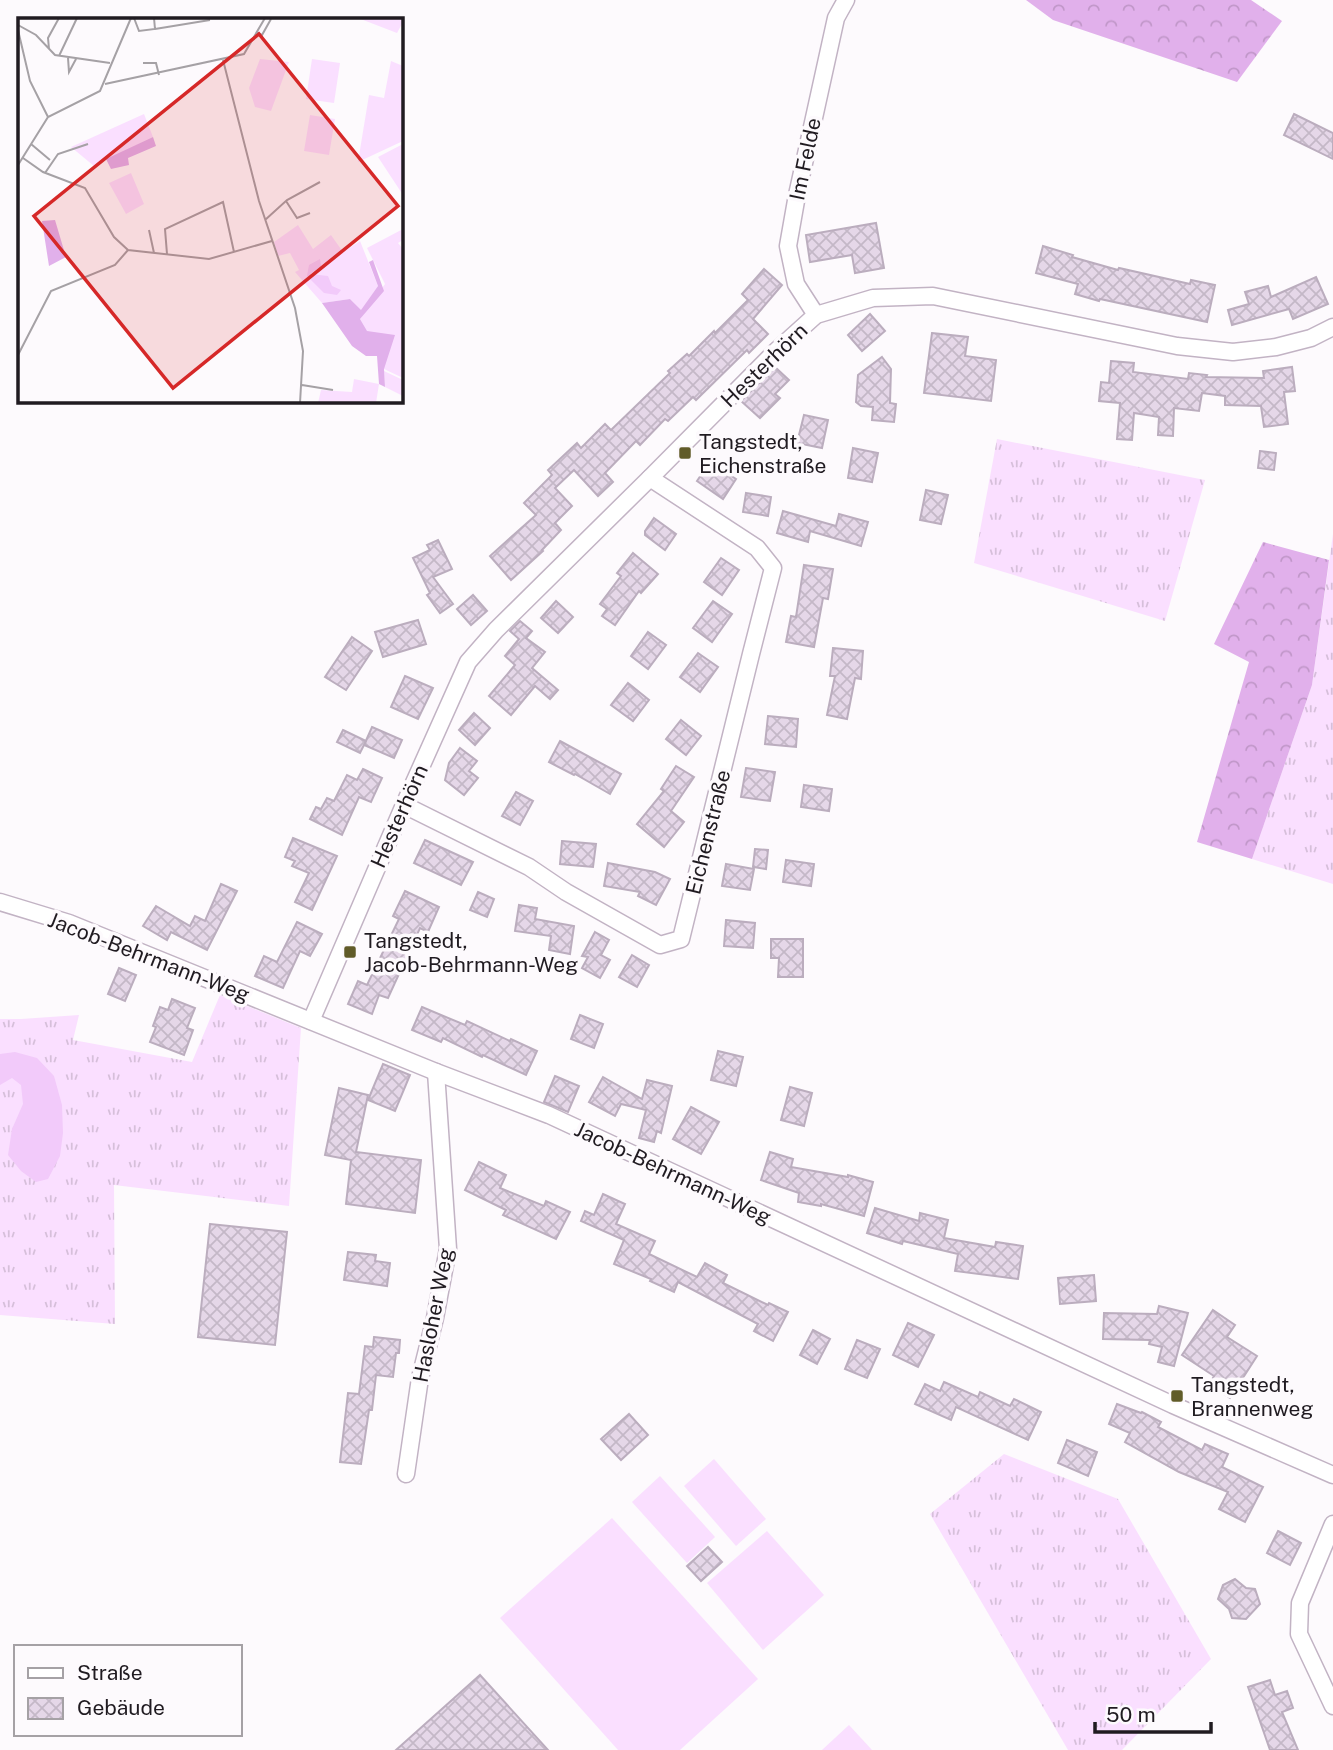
<svg xmlns="http://www.w3.org/2000/svg" width="1333" height="1750" viewBox="0 0 1333 1750" font-family="'Public Sans',sans-serif">
<style>
.grass{fill:url(#grass-tufts)}
.forest{fill:url(#forest-crowns)}
.pitch{fill:#fadfff}
.water{fill:#f2cafa}
.building{fill:url(#building-cross-hatch);stroke:#bbadbe;stroke-width:2}
.lines{fill:none;stroke-linecap:round;stroke-linejoin:round}
.minor-casing{stroke:#c2b3c4;stroke-width:19}
.minor{stroke:#fff;stroke-width:16}
.poi-dot{fill:#615c29;stroke:#fdfafd;stroke-width:2.5}
.labels{text-anchor:middle;dominant-baseline:central;stroke-width:7;stroke-linejoin:round;paint-order:stroke}
.street-label{font-size:21px;fill:#201b21;stroke:#fdfafd}
.poi-label{font-size:21px;fill:#201b21;stroke:#fdfafd;text-anchor:start}
.inset-road{fill:none;stroke:#a5a1a5;stroke-width:2}
.view{fill:#d62828;fill-opacity:0.15;stroke:#d62828;stroke-width:3.5}
.inset-edge{fill:none;stroke:#201b21;stroke-width:3.5}
</style>
<defs>
<pattern id="grass-tufts" width="24" height="20" patternUnits="userSpaceOnUse" patternTransform="scale(1.75)"><rect width="24" height="20" fill="#fadfff"/><path d="M3 7l-1-3M5 7V3M7 7l1-3M15 17l-1-3M17 17v-4M19 17l1-3" fill="none" stroke="#d6bfda"/></pattern>
<pattern id="forest-crowns" width="20" height="18" patternUnits="userSpaceOnUse" patternTransform="scale(1.75)"><rect width="20" height="18" fill="#e1b0eb"/><path d="M2 6a3 3 0 1 1 6 0M12 15a3 3 0 1 1 6 0" fill="none" stroke="#c197c9"/></pattern>
<pattern id="building-cross-hatch" width="8" height="8" patternUnits="userSpaceOnUse" patternTransform="scale(1.75)"><rect width="8" height="8" fill="#e5d7e8"/><path d="M0 0l8 8M0 8l8-8" fill="none" stroke="#c4b8c7"/></pattern>
</defs>
<rect width="100%" height="100%" fill="#fdfafd"/>
<g class="grass">
<path d="M997 439 1205 480 1165 621 974 563Z"/>
<path d="M1333 534V884L1252 859 1312 685Z"/>
<path d="M220 995 301 1028 289 1206 114 1185 115 1324 0 1315V1019H21L79 1015 73 1040 192 1062Z"/>
<path d="M1004 1454 1118 1499 1211 1659 1122 1750H1068L930 1514Z"/>
</g>
<g class="forest">
<path d="M1026 0H1251L1282 21 1237 82 1053 20Z"/>
<path d="M1263 542 1329 560 1312 685 1252 859 1197 842 1249 662 1214 644Z"/>
</g>
<g class="pitch">
<path d="M714 1459 766 1519 736 1546 684 1486Z"/>
<path d="M660 1476 715 1537 687 1563 632 1502Z"/>
<path d="M612 1518 758 1679 680 1750H618L500 1618Z"/>
<path d="M767 1531 824 1595 763 1650 707 1583Z"/>
<path d="M849 1725 872 1750H822Z"/>
</g>
<path class="water" d="M15 1052 37 1058 54 1076 62 1105 63 1133 60 1156 48 1179 36 1182 21 1171 8 1155 12 1129 23 1104 21 1085 12 1078 0 1085V1054Z"/>
<g class="building">
<path d="M1294 114 1333 133V159L1284 135Z"/>
<path d="M876 223 884 268 855 273 852 255 810 262 806 235Z"/>
<path d="M1043 246 1073 255 1072 257 1118 270 1119 268 1190 284 1191 280 1215 285 1207 322 1100 299 1099 301 1075 294 1078 284 1036 273Z"/>
<path d="M764 269 782 285 753 319 768 334 749 353 747 350 696 400 693 397 668 421 665 419 640 445 636 441 605 473 613 482 598 496 574 470 555 488 572 506 555 523 561 530 542 550 543 551 511 580 490 556 536 515 524 503 552 475 548 470 577 443 581 448 605 424 611 430 670 373 668 371 687 354 689 356 714 331 715 333 748 300 742 294Z"/>
<path d="M1316 277 1328 304 1293 319 1289 309 1232 325 1228 310 1249 304 1245 292 1268 286 1271 297Z"/>
<path d="M870 314 885 331 862 351 848 335Z"/>
<path d="M932 333 968 337 965 356 996 360 991 401 924 393Z"/>
<path d="M882 357 891 369 890 403 896 404 894 422 872 420 873 407 861 406 856 402 858 375Z"/>
<path d="M1111 361 1134 363 1133 372 1188 379 1189 373 1207 375 1206 377 1264 378 1263 371 1292 367 1295 391 1284 392 1288 424 1264 427 1261 406 1225 405V396L1202 393 1199 411 1174 408 1173 436 1158 435 1159 417 1134 413 1132 440 1117 439 1120 403 1099 401 1101 382 1109 383Z"/>
<path d="M775 367 789 380 775 394 780 398 760 418 741 401Z"/>
<path d="M804 415 828 420 822 448 797 443Z"/>
<path d="M853 448 878 453 872 482 848 478Z"/>
<path d="M1260 451 1276 453 1274 470 1258 468Z"/>
<path d="M710 462 736 479 723 499 697 481Z"/>
<path d="M926 490 948 495 941 524 920 520Z"/>
<path d="M746 493 771 497 768 516 743 512Z"/>
<path d="M783 511 836 526 839 514 868 522 861 546 810 531 808 542 777 533Z"/>
<path d="M654 518 676 534 665 550 645 535V531Z"/>
<path d="M438 540 452 569 433 577 453 604 440 613 427 595 430 593 413 558 430 550 427 545Z"/>
<path d="M633 553 658 574 641 593 639 591 615 625 602 616 607 609 600 604 621 576 617 573Z"/>
<path d="M721 558 739 570 722 595 704 582Z"/>
<path d="M804 565 833 569 828 599 823 598 814 647 786 642 791 616 796 617Z"/>
<path d="M473 595 487 611 471 625 457 609Z"/>
<path d="M556 601 573 617 558 633 541 618Z"/>
<path d="M713 601 732 614 712 642 693 628Z"/>
<path d="M418 620 426 644 383 657 375 632Z"/>
<path d="M520 621 532 631 526 638 545 652 532 668 558 690 550 699 535 686 511 715 489 696 515 665 505 656 519 639 510 631Z"/>
<path d="M648 632 666 645 648 669 631 656Z"/>
<path d="M352 637 372 651 346 690 325 677Z"/>
<path d="M833 648 863 651 861 679 855 678 847 719 827 715 835 676H830Z"/>
<path d="M698 653 718 667 700 692 680 677Z"/>
<path d="M405 676 433 688 418 719 391 707Z"/>
<path d="M628 683 649 700 633 721 611 705Z"/>
<path d="M474 713 490 728 475 745 459 730Z"/>
<path d="M768 716 798 719 796 747 765 744Z"/>
<path d="M681 720 701 736 686 755 666 739Z"/>
<path d="M372 727 402 740 394 758 364 745Z"/>
<path d="M343 730 366 741 360 753 337 742Z"/>
<path d="M560 741 621 774 610 794 575 774 574 775 549 762Z"/>
<path d="M460 748 477 761 469 771 478 778 464 795 445 780 449 763Z"/>
<path d="M676 766 694 777 671 811 684 822 664 847 637 824 664 791 661 789Z"/>
<path d="M746 768 775 772 770 801 741 797Z"/>
<path d="M363 769 382 778 371 802 359 797 342 835 310 819 316 807 321 809 327 798 334 801 347 775 357 780Z"/>
<path d="M804 785 832 789 829 811 801 807Z"/>
<path d="M516 792 533 801 520 825 502 816Z"/>
<path d="M293 838 337 856 312 910 295 902 309 873 292 866 295 861 285 857Z"/>
<path d="M425 840 473 862 461 885 414 863Z"/>
<path d="M562 841 596 844 593 867 560 864Z"/>
<path d="M755 849 768 850 766 869 753 867Z"/>
<path d="M786 860 814 864 811 886 783 882Z"/>
<path d="M608 863 655 872 670 879 656 905 638 896 640 892 604 886Z"/>
<path d="M726 864 754 869 750 890 722 886Z"/>
<path d="M221 884 237 891 207 950 171 932 167 940 143 926 156 906 190 926 195 916 205 921Z"/>
<path d="M405 891 439 907 428 932 420 928 388 998 379 995 372 1014 348 1004 358 981 367 985 399 919 393 916Z"/>
<path d="M478 892 494 899 487 917 470 910Z"/>
<path d="M519 905 537 908 535 919 574 926 570 954 549 950 551 936 515 931Z"/>
<path d="M726 920 755 923 753 948 724 946Z"/>
<path d="M297 922 322 934 310 956 300 951 283 988 255 976 264 956 277 962Z"/>
<path d="M595 932 609 940 601 955 610 960 600 978 582 968 588 957 582 956Z"/>
<path d="M771 939H803V977H778L779 958H771Z"/>
<path d="M632 955 649 965 637 987 619 977Z"/>
<path d="M119 968 136 975 125 1001 108 994Z"/>
<path d="M172 999 195 1008 187 1028 193 1030 184 1055 150 1042 156 1027 153 1026 160 1007 168 1010Z"/>
<path d="M422 1007 465 1025 467 1021 510 1041 511 1039 537 1051 526 1075 483 1055 482 1057 443 1038 441 1042 412 1030Z"/>
<path d="M580 1015 603 1024 594 1048 571 1039Z"/>
<path d="M718 1051 743 1057 736 1086 711 1080Z"/>
<path d="M383 1064 410 1075 395 1111 368 1100Z"/>
<path d="M555 1076 579 1086 568 1112 544 1102Z"/>
<path d="M603 1077 642 1099 647 1080 672 1086 661 1133 657 1131 654 1142 639 1138 646 1110 621 1104 615 1116 589 1102Z"/>
<path d="M790 1087 812 1093 804 1126 781 1120Z"/>
<path d="M339 1088 368 1095 356 1152 421 1160 415 1213 346 1204 351 1160 325 1155Z"/>
<path d="M691 1107 719 1122 701 1154 673 1139Z"/>
<path d="M770 1152 793 1159 791 1167 848 1177V1175L873 1182 864 1216 821 1204V1206L798 1202 799 1193 761 1180Z"/>
<path d="M479 1162 506 1175 500 1188 544 1206 546 1201 570 1212 556 1239 503 1215 506 1210 465 1190Z"/>
<path d="M603 1194 625 1204 616 1224 655 1241 649 1254 697 1277 705 1263 727 1275 723 1283 768 1305 769 1303 788 1312 773 1341 754 1331 758 1324 678 1282 674 1292 650 1281 651 1279 614 1264 624 1240 581 1221 585 1211 594 1215Z"/>
<path d="M875 1208 919 1221 920 1213 948 1220 944 1238 995 1247 996 1242 1023 1246 1018 1279 955 1271 958 1254 903 1241 902 1244 867 1233Z"/>
<path d="M210 1224 287 1232 275 1345 198 1337Z"/>
<path d="M348 1252 376 1255 375 1261 390 1263 387 1286 344 1280Z"/>
<path d="M1094 1275 1096 1301 1060 1304 1058 1278Z"/>
<path d="M1159 1306 1188 1313 1174 1366 1158 1362 1162 1347 1149 1344 1150 1340 1103 1339 1104 1313 1157 1314Z"/>
<path d="M1213 1310 1235 1325 1227 1337 1257 1356 1230 1398 1209 1385 1214 1376 1182 1355Z"/>
<path d="M908 1323 934 1335 918 1367 893 1355Z"/>
<path d="M813 1330 830 1339 817 1364 800 1355Z"/>
<path d="M374 1337 400 1340 399 1353H396L393 1377 376 1375 372 1410H369L361 1464 340 1462 348 1393 359 1394 365 1346 373 1347Z"/>
<path d="M857 1340 880 1349 867 1378 845 1369Z"/>
<path d="M944 1382 978 1397 980 1392 1010 1406 1014 1399 1041 1412 1028 1440 956 1407 951 1420 915 1404 925 1384 940 1391Z"/>
<path d="M1117 1404 1141 1413 1142 1412 1161 1422 1158 1427 1202 1450 1205 1444 1228 1454 1222 1467 1263 1487 1245 1522 1219 1509 1228 1492 1179 1472 1125 1442 1130 1433 1109 1424Z"/>
<path d="M629 1414 648 1435 621 1460 601 1439Z"/>
<path d="M1067 1440 1097 1452 1088 1476 1058 1463Z"/>
<path d="M1278 1531 1301 1543 1290 1565 1267 1553Z"/>
<path d="M708 1547 722 1562 701 1581 687 1566Z"/>
<path d="M1235 1579 1246 1588 1255 1589 1260 1604 1246 1619 1232 1618 1229 1609 1218 1599 1223 1585Z"/>
<path d="M480 1675 548 1750H396Z"/>
<path d="M1270 1680 1275 1695 1287 1691 1293 1708 1282 1712 1298 1750H1270L1248 1687Z"/>
</g>
<g class="lines">
<defs>
<g id="minor">
<path d="M816 315 796 284 788 246 797 195 836 18 846 0"/>
<path d="M404 805 529 867 566 892 660 945 681 939 751 654 773 568 757 548 650 478"/>
<path d="M0 902 69 923 436 1072 549 1115 1173 1405 1333 1475"/>
<path d="M311 1021 404 805 468 662 496 630 650 478 775 352 816 315 873 298 933 296 1177 346 1233 352 1276 347 1311 338 1333 327"/>
<path d="M406 1474 420 1378 435 1318 448 1249 436 1072"/>
<path d="M1333 1524 1300 1603 1299 1634 1333 1706"/>
</g>
</defs>
<use href="#minor" class="minor-casing"/>
<use href="#minor" class="minor"/>
</g>
<g class="poi-dot">
<rect x="678" y="446" width="14" height="14" rx="3.5"/>
<rect x="343" y="945" width="14" height="14" rx="3.5"/>
<rect x="1170" y="1389" width="14" height="14" rx="3.5"/>
</g>
<g class="labels">
<g class="street-label">
<text transform="translate(805 159) rotate(-78)">Im Felde</text>
<text transform="translate(764 365) rotate(-44)">Hesterhörn</text>
<text transform="translate(399 816) rotate(-66)">Hesterhörn</text>
<text transform="translate(708 832) rotate(-76)">Eichenstraße</text>
<text transform="translate(149 957) rotate(21)">Jacob-Behrmann-Weg</text>
<text transform="translate(673 1173) rotate(25)">Jacob-Behrmann-Weg</text>
<text transform="translate(433 1315) rotate(-79)">Hasloher Weg</text>
</g>
<g class="poi-label">
<text x="699" y="441">Tangstedt,<tspan x="699" dy="24">Eichenstraße</tspan></text>
<text x="364" y="940">Tangstedt,<tspan x="364" dy="24">Jacob-Behrmann-Weg</tspan></text>
<text x="1191" y="1384">Tangstedt,<tspan x="1191" dy="24">Brannenweg</tspan></text>
</g>
</g>
<g transform="translate(18 18)">
<rect width="385" height="385" fill="#fdfafd"/>
<path d="M340 0H385V4L379 15ZM242 41 271 44 253 93 237 89 231 70ZM373 43 385 48V123L340 144 351 77 366 80ZM126 96 135 119 76 148 53 129ZM385 126V177L360 139ZM113 155 126 186 108 196 91 165ZM280 207 295 231 313 217 325 234 342 223 360 268 343 293 332 281 304 285 277 254 281 252 272 235 260 238 256 224ZM385 211V222L380 225 385 231V360L366 351 342 301 367 266 349 230ZM366 353 385 362V378L367 369ZM336 361 361 366 358 385H300L303 372 334 374Z" fill="#fadfff"/>
<path d="M135 119 138 128 110 140 111 147 93 151 88 141ZM37 202 48 239 31 248 24 203ZM355 242 366 273 342 301 349 313 377 317 366 351 367 369 361 366 359 338H348L334 328 304 285 332 281 343 292 360 268 351 244Z" fill="#e1b0eb"/>
<path d="M294 41 322 45 316 85 288 81ZM292 97 317 101 311 137 286 133Z" fill="#fadfff"/>
<path d="M302 241 303 248 292 256 310 258 314 268 323 272 319 277 306 275 289 258 291 247Z" fill="#f2cafa"/>
<path class="inset-road" d="M116 0 121 13 137 11 136 0M0 7 18 17 37 37 92 45M137 11 192 2M0 12 12 63 30 99M239 14 244 17 253 1M31 31 30 20 41 0M41 38 59 0M50 40 51 54 58 41M205 42 241 183 277 290 285 333 282 385M125 45H138L141 57M87 66 226 36 247 0M13 126 32 142M5 140 25 154 67 170 96 219 110 232 191 241 254 223M0 147 30 99 82 73 113 0M27 155 40 136 70 126M268 183 279 200 292 195M247 202 269 182 302 164M131 212 136 235M149 236 147 211 205 184 216 234M0 337 33 273 97 247 110 232M284 367 315 372"/>
<path class="view" d="M241 16 380 188 155 370 16 198Z"/>
<rect width="385" height="385" class="inset-edge"/>
</g>
<rect x="14" y="1645" width="228" height="91" fill="#fdfafd" stroke="#a5a1a5" stroke-width="2"/>
<rect x="28" y="1668" width="35" height="10" fill="#ffffff" stroke="#a5a1a5" stroke-width="2"/>
<text x="77" y="1680" font-size="21" fill="#201b21">Straße</text>
<rect x="28" y="1698" width="35" height="21" fill="url(#building-cross-hatch)" stroke="#a5a1a5" stroke-width="2"/>
<text x="77" y="1715" font-size="21" fill="#201b21">Gebäude</text>
<path d="M1095 1722v10h116v-10" fill="none" stroke="#201b21" stroke-width="3.5"/>
<text x="1106" y="1722" font-size="21" fill="#201b21" stroke="#fdfafd" stroke-width="5" paint-order="stroke">50 m</text>
</svg>
